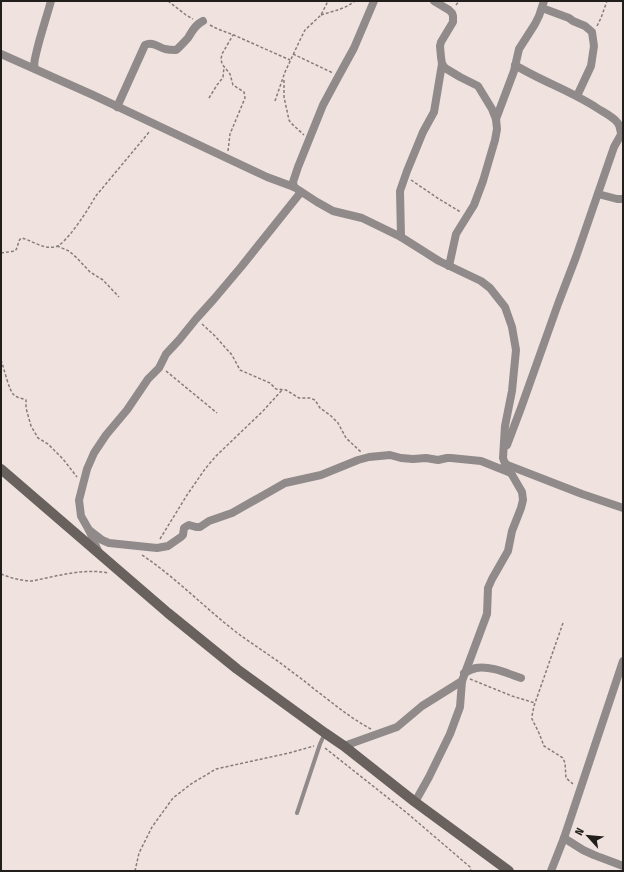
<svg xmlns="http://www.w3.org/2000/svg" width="624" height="872" viewBox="0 0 624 872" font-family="'Fira Sans Condensed',sans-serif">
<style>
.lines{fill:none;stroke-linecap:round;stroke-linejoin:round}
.path{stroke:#857d7a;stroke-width:1.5;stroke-dasharray:3 2;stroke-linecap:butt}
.lane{stroke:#908b8a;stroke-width:4}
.street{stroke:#908b8a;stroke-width:8}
.secondary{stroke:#68615e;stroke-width:10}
</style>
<rect width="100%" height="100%" fill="#f0e3df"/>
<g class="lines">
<g class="path">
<path d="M168 1 186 15 193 19"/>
<path d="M456 5 459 1"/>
<path d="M321 15C333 11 345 9 355 1"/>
<path d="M210 25C218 30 227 32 236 36 254 44 272 52 290 60"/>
<path d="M597 26 601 18 607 1"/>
<path d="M293 54 333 73"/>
<path d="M284 80V97L289 120 291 123 304 135"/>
<path d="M209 98 217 85 221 80 223 77 224 67"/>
<path d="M275 101 285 72 300 40 305 30 321 15 328 1"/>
<path d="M228 151 230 134 245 98 244 92 233 85 230 74 222 64 221 59 222 54 233 35"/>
<path d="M411 180 439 199 459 211 461 213"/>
<path d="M57 246 69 251 77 258 90 272 103 280 119 297"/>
<path d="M1 253 15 251C19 247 17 240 22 238 33 241 42 249 55 247 65 246 90 207 95 197L150 131"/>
<path d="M202 324 215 336 232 355 240 370 270 383 276 389 286 390 299 398H310L315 400 320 408 330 415 338 423 346 438 361 452"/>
<path d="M1 360C4 368 9 391 14 395 17 398 22 398 26 400V408L31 426 38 438 48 444 63 459 77 477"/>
<path d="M166 371 217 413"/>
<path d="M160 539 187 495 205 469 216 456 263 411 282 390"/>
<path d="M142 555C172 575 198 601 226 624 244 639 264 651 283 665 293 673 304 680 314 689 333 703 350 718 371 729"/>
<path d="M1 574C11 578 21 581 32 581 57 576 84 568 109 573"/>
<path d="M563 623 534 706 532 716V719L539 733 544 746 563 758 565 763 566 778 573 784"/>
<path d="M470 679 512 696 535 703"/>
<path d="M325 748 407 813 470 867 471 871"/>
<path d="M135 871 139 853 152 827 173 798 191 784 216 769 289 753 314 746"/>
</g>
<path class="lane" d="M297 813 320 744 325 733"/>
<g class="street">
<path d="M434 1 449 10 452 13 453 16V22L441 42 440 46 441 57 442 64 445 68 460 77 478 86 492 109 496 119 497 129 495 140 483 181 474 205 456 234 449 266"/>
<path d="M542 8 569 18 573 21 585 26 592 32 594 46 591 66 577 96"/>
<path d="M1 54 93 95 267 177 294 187 317 202 333 211 362 218 401 237 439 261 481 281 490 288 505 307 512 327 516 350 512 391 505 426 503 458 504 461 522 492 523 500 521 508 512 531 508 551 492 579 488 588 487 614 462 681 460 707 450 734 429 777 415 802"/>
<path d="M515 65C541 81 571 91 597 108 603 112 612 116 617 122 620 125 620 129 621 133"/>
<path d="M35 69C33 63 35 59 36 54 40 36 46 19 51 1"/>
<path d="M117 107 145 45C152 41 158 47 165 49 169 50 172 50 176 50 180 47 184 42 188 38 192 31 196 24 203 21"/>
<path d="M496 119 514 71 519 49 535 24 539 16 544 1"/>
<path d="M294 187 293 182 298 167 323 105 337 79 354 48 374 1"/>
<path d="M598 194 617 199H623"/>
<path d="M401 237 400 191 407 171 423 132 434 112 442 64"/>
<path d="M507 445 521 408 558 304 576 257 614 147 623 131"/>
<path d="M505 464 582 494 623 508"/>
<path d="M89 530 102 540 109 543 157 548 168 546 181 537 183 535 184 528 187 526 189 525 196 527H200L209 521 232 513 285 483 321 475 358 460 369 457 390 455 401 458 413 459 426 458 438 460 447 458H451L481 461 511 473"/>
<path d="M99 553 89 530 81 516 79 500 87 469 94 453 106 435 127 410 148 379 159 368 166 354 179 340 196 319 214 299 241 267 301 192"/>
<path d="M464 673C468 671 472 669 476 668 489 665 509 674 521 678"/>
<path d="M344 746 397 727 422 706 462 681"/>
<path d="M564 838 583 850 594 855 623 866"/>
<path d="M551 871 564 838 623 661"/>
</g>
<path class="secondary" d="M1 469 168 613 237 669 325 733 344 746 415 802 509 871"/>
</g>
<rect width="624" height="872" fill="none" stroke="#221e1c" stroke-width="4"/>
<g transform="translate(588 836) rotate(297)" stroke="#f0e3df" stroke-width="3" paint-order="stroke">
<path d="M0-3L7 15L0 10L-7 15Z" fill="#221e1c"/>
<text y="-6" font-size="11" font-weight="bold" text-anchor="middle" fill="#221e1c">N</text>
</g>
</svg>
